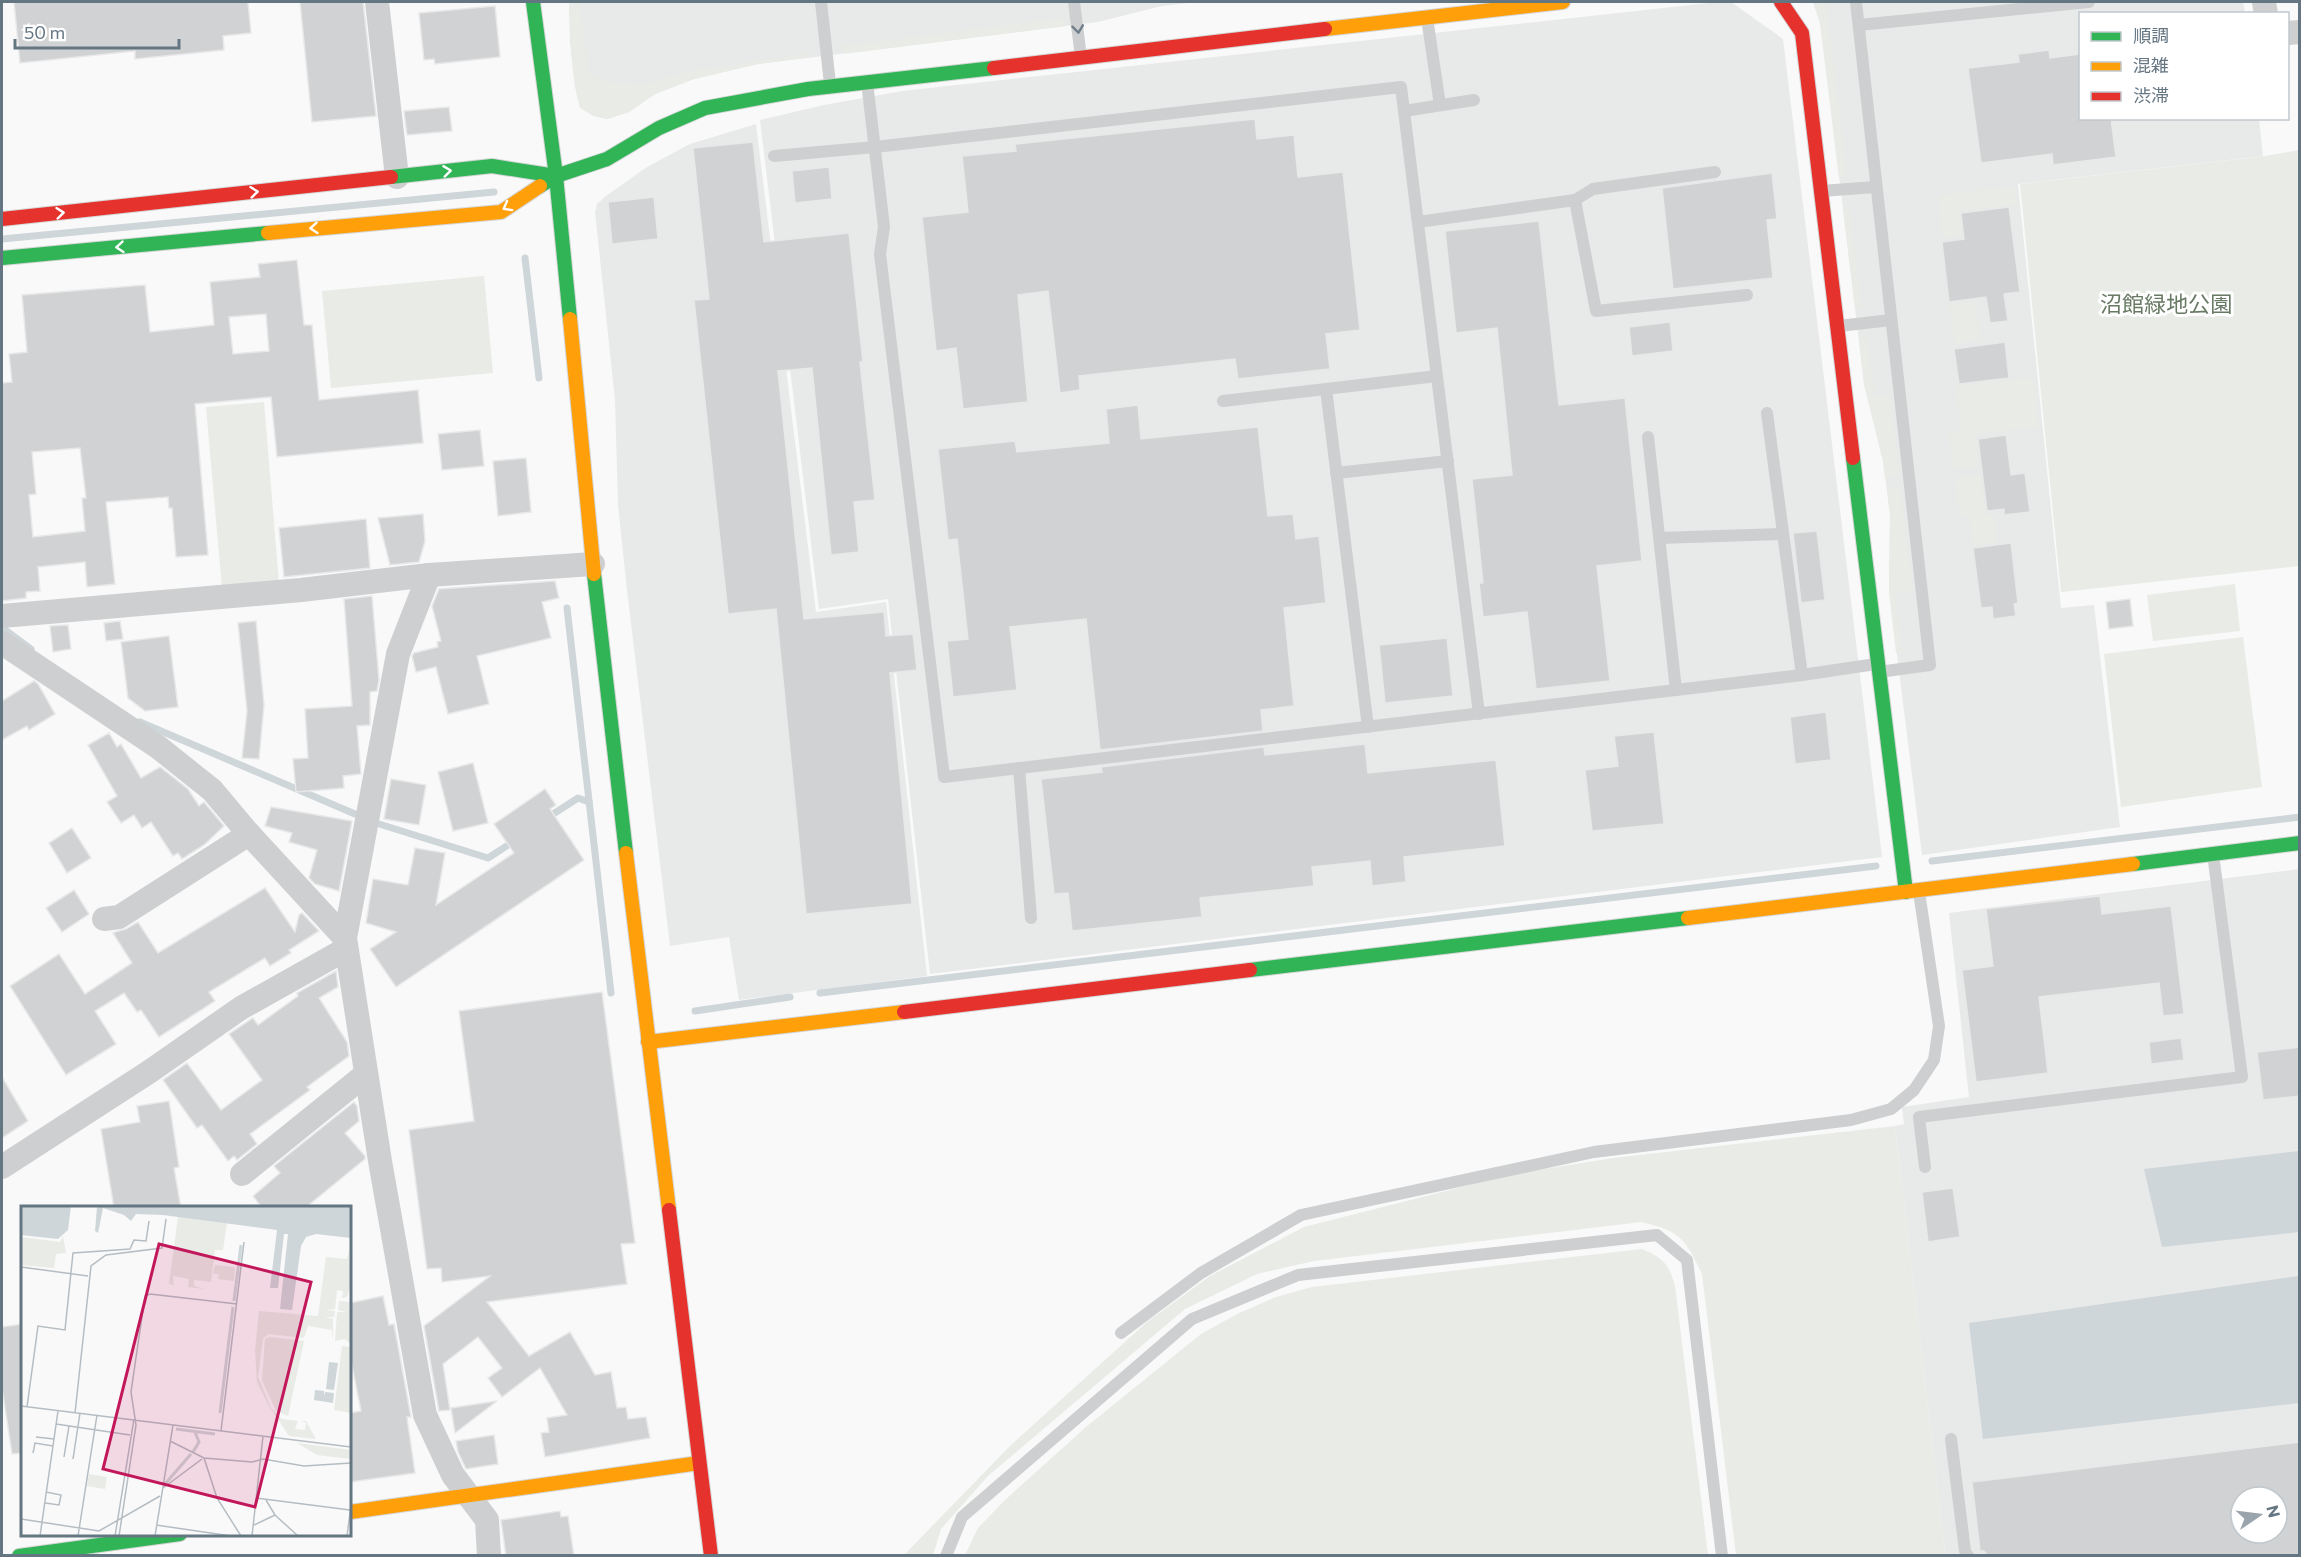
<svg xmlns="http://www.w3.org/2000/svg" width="2301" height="1557" viewBox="0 0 2301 1557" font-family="Commissioner,'Noto Sans JP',sans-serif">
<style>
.built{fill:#e8e9e9;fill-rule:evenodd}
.green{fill:#e8ebe6}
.water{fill:#ced6d9}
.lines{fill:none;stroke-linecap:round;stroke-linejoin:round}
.stream{stroke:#ced6d9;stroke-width:7}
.building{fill:#d0d2d3;stroke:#e8e8e8;stroke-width:1.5;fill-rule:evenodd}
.fast-casing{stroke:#d5d6d7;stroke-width:16}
.slow-casing{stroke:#d5d6d7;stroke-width:16}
.jam-casing{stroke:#d5d6d7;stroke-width:16}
.lane{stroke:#cecfd0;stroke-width:12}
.street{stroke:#cecfd0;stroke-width:24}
.fast{stroke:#30b455;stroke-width:14}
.slow{stroke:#ff9f0a;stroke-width:14}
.jam{stroke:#e5322d;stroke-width:14}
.oneway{stroke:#707f8b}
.oneway2{stroke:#fff}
.labels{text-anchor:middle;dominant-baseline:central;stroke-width:6;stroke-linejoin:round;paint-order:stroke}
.park-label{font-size:22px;fill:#687a64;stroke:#fff}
.inset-river{fill:none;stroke:#ced6d9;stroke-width:3}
.inset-road{fill:none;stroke:#b5bdc3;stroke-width:1.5}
.view{fill:#c2185b;fill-opacity:0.15;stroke:#c2185b;stroke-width:3}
.inset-edge{fill:none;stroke:#657683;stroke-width:3}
</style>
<rect width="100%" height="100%" fill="#f9f9f9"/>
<g class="built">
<path d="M569 2H1197L1162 6 1098 22 758 64 694 79 655 94 629 112 607 119 594 116 580 108 575 87 570 42Z"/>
<path d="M1718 2H1731L1783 39 1882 857 930 974 888 599 819 609 760 120 824 105 902 91Z"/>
<path d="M1813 2H2243L2245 13 2080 14V118L2259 119 2263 156 2018 184 2061 608 2094 605 2120 827 1922 855 1889 591 1890 514 1883 461 1864 384 1827 75 1820 23Z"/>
<path d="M756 124 816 612 886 602 927 976 739 1000 729 937 670 946 627 590 618 505 615 400 595 212 597 204 606 196 647 167 690 144Z"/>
<path d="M2299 869V1555H1948L1945 1552 1895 1126 1904 1124 1902 1107 1969 1097 1949 913ZM2241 1497H2277V1533H2241Z"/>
</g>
<g class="green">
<path d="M569 2H580L588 71 590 76 608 82 641 85 691 71 810 53V57L758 64 694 79 655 94 629 112 607 119 594 116 580 108C571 73 570 38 569 2Z"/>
<path d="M1813 2H1826L1847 176 1839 178 1820 23Z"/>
<path d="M1064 18 1066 26 843 54 842 46Z"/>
<path d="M2299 150V566L2061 592 2020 184 2265 156Z"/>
<path d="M2015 186 2017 205 1960 211 1962 236 1943 238 1938 195Z"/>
<path d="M1849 206 1861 307 1855 309 1843 207Z"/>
<path d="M484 276 493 373 331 388 322 291Z"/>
<path d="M1975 301 1980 340 1955 344 1949 305Z"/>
<path d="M1867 338 1875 397 1890 395 1900 475 1885 478 1883 461 1864 384 1859 339Z"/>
<path d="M2033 377 2039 427 1976 434 1979 466 1953 469 1949 433 1961 431 1956 386Z"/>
<path d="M264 402 279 583 222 588 206 407Z"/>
<path d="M1980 475 1986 515 1993 514 1997 542 1974 546 1969 516 1960 517 1954 479Z"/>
<path d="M1900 488 1913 590 1895 594 1902 652 1896 653 1889 591 1890 514 1887 490Z"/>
<path d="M2235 584 2240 631 2153 641 2147 595Z"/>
<path d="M2243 637 2262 787 2121 807 2104 654Z"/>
<path d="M1895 1126 1945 1552 1948 1555H1736L1702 1274C1685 1238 1680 1231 1641 1222L1314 1261 1257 1274 1185 1309 988 1476 941 1529 933 1555 903 1556 1010 1446 1147 1322 1210 1276 1304 1227 1513 1174 1613 1158Z"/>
<path d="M1642 1249C1663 1258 1669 1264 1675 1286L1708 1555H965L978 1528 1005 1500 1086 1427 1201 1334 1237 1314 1276 1297 1312 1287Z"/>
</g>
<g class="water">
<path d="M2299 1151V1232L2162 1247 2144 1169Z"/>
<path d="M2299 1276V1403L1983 1439 1969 1323Z"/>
</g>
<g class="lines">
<g class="stream">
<path d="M2 239 494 192"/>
<path d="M525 258 539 378"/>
<path d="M567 608 611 993"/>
<path d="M4 629 31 649"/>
<path d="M140 722 355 814"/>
<path d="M547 818 578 798 589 802"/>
<path d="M376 823 488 858 516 840"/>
<path d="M1932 861 2300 817"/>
<path d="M820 993 1876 866"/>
<path d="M695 1011 790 997"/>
</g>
</g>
<g class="building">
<path d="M14 2H248L251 33 223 36 224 50 135 59V51L20 63Z"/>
<path d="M300 2H363L376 116 312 122Z"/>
<path d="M495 6 500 57 435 64 434 59 424 60 419 13Z"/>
<path d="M2049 50 2050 58 2080 54V118H2111L2116 157 2053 165 2052 154 1981 163 1968 68 2019 62 2018 54Z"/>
<path d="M449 107 452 131 407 135 404 111Z"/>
<path d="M1255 119 1257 139 1294 135 1298 177 1343 172 1360 330 1326 334 1330 369 1238 379 1235 359 1079 376 1080 390 1060 393 1048 291 1018 295 1028 402 963 409 956 348 936 351 922 217 968 212 962 156 1016 151 1015 144Z"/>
<path d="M753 142 764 242 849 233 863 362H860L875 500 854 502 859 552 831 555 812 368 778 371 804 619 884 612 886 636 913 634 917 670 890 673 912 904 806 914 776 609 728 614 694 300 709 299 693 148Z"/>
<path d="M829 167 832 199 795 203 792 171Z"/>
<path d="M1772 173 1777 219 1767 220 1773 278 1673 289 1662 188Z"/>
<path d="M654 197 658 239 612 244 608 202Z"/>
<path d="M2009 207 2020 292 2004 294 2008 321 1990 323 1986 297 1949 302 1942 242 1964 239 1961 213Z"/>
<path d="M1539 221 1559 405 1625 398 1642 561 1597 566 1610 681 1536 689 1527 612 1483 617 1479 583H1483L1472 479 1512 475 1497 328 1456 333 1445 231Z"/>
<path d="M297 260 304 325H312L319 400 418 390 423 443 277 457 271 397 195 404 208 555 176 557 172 508H169L168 497 106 502 115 584 87 587 85 562 38 567 40 591 26 592V598L2 601V383L12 382 9 354 27 352 22 295 145 285 150 332 214 325 210 282 260 277 258 264ZM266 314 269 351 233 354 229 317ZM80 448 86 498H82L85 531 33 537 29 495 36 494 32 452Z"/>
<path d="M1670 322 1673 351 1632 356 1629 327Z"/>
<path d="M2005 342 2009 378 1959 384 1954 349Z"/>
<path d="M1138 405 1141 439 1258 427 1268 516 1293 514 1296 539 1319 536 1326 603 1284 608 1294 706 1261 710 1263 731 1100 750 1086 619 1010 627 1017 690 953 697 947 641 968 639 957 539 948 540 938 449 1015 441 1017 452 1109 443 1106 409Z"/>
<path d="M480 430 484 466 442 470 438 434Z"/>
<path d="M2006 435 2011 475 2025 473 2030 512 2004 515V509L1987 511 1978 439Z"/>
<path d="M526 458 531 512 498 516 493 461Z"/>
<path d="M423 514 425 541 419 562 390 565 378 518Z"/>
<path d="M366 519 370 568 284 577 279 528Z"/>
<path d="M1817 531 1825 600 1801 603 1793 533Z"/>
<path d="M2011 543 2018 603 2014 604 2016 616 1993 619 1992 607 1981 608 1973 548Z"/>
<path d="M555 581 559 598 542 602 551 638 477 656 489 704 448 714 436 667 416 672 412 656 414 653 438 647 437 642 441 641 432 606 439 589Z"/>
<path d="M372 596 379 680 377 691 370 692V725L357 726 361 774 343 776 344 788 296 792 293 759 308 758 305 709 352 706 344 599Z"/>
<path d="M2130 599 2133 626 2109 629 2106 602Z"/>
<path d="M120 621 123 639 106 641 104 623Z"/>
<path d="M256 621 264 705 259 759 242 758 247 711 238 623Z"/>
<path d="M68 625 71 649 53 652 50 626Z"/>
<path d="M169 636 178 707 145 711 128 698 121 642Z"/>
<path d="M1447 638 1453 696 1385 703 1379 645Z"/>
<path d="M34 681 38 684 55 714 29 730 27 726 2 740V701Z"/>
<path d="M1826 712 1831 760 1795 764 1790 717Z"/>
<path d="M1654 732 1664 824 1592 831 1585 770 1618 766 1614 736Z"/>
<path d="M109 733 117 747 121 744 141 778 160 767 188 789 199 806 204 802 224 826 204 845 182 859 178 853 173 856 151 822 142 828 134 815 121 823 107 802 117 796 88 745Z"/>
<path d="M1365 744 1368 773 1496 760 1505 846 1404 857 1406 882 1372 886 1370 861 1312 867 1314 886 1200 898 1202 917 1072 931 1068 893 1054 894 1041 779 1102 772 1101 767 1264 747 1265 755Z"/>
<path d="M473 763 488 823 453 831 438 772Z"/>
<path d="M391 779 426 785 419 825 384 819Z"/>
<path d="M545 789 556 805 550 809 584 860 396 987 370 949 396 932 366 923 373 879 408 885 415 848 445 853 436 905 514 853 494 824Z"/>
<path d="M271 807 352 821 339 891 315 884 309 878 317 850 289 842 292 833 265 826Z"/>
<path d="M72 828 91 858 67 873 49 843Z"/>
<path d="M265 888 295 932 299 915 302 913 319 931 289 950 291 953 270 966 265 958 209 992 215 1001 159 1037 141 1010 137 1012 124 993 95 1011 116 1044 66 1075 10 986 59 954 85 994 132 963 113 933 115 932 126 929 138 922 158 953Z"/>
<path d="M74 890 89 914 62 932 46 908Z"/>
<path d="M2100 896 2102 914 2171 906 2184 1014 2163 1016 2159 983 2039 997 2048 1073 1976 1082 1962 970 1993 966 1986 909Z"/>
<path d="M336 971 338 987 319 998 347 1042 349 1056 307 1087 310 1090 250 1134 257 1144 237 1160 234 1156 228 1161 202 1125 197 1128 163 1080 187 1063 221 1110 262 1080 229 1034 253 1018 258 1025 298 996 297 993Z"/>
<path d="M602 992 635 1243 621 1244 627 1284 487 1302 529 1356 570 1332 595 1375 611 1372 617 1408 626 1407 628 1419 646 1417 650 1438 545 1457 541 1433 549 1432 547 1418 567 1415 540 1368 502 1397 488 1378 502 1368 478 1337 443 1364 450 1410 439 1411 424 1326 490 1276 442 1282 441 1268 427 1269 409 1130 474 1121 459 1011Z"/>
<path d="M2181 1038 2184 1060 2151 1064 2149 1042Z"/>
<path d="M2300 1047V1096L2263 1100 2257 1052Z"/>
<path d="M2 1077 28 1121 2 1138Z"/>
<path d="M169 1101 179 1167 174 1168 181 1208H114L101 1129 140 1122 137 1106Z"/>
<path d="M354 1102 357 1106 359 1121 345 1133 365 1156V1159L305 1208H262L253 1196 280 1173 274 1166Z"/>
<path d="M1953 1188 1960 1237 1928 1242 1922 1192Z"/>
<path d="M383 1296 389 1325 394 1324 411 1417H407L415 1473 350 1482V1413L361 1411 350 1355V1303Z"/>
<path d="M22 1324V1453L12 1454 3 1394 2 1395V1327Z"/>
<path d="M497 1401 455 1433 451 1408Z"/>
<path d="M494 1435 498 1464 466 1469 458 1452 456 1441Z"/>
<path d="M2300 1442V1556H1988L1984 1551H1980L1972 1482ZM2241 1497H2277V1533H2241Z"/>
<path d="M560 1511 561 1517 568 1516 574 1556H506L501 1520Z"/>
</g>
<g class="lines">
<defs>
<g id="fast">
<path d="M533 2 556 176 570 319"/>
<path d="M391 177 492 166 556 176"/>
<path d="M540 186 556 176 607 159 659 128 705 108 808 89 994 68"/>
<path d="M2 258 268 233"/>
<path d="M1853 458 1906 892"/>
<path d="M594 574 626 853"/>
<path d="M2133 864 2300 843"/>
<path d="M1250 970 1688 918"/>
<path d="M19 1556 180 1534"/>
</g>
<g id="slow">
<path d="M1325 29 1563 2"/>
<path d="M268 233 501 212 540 186"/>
<path d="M570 319 594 574"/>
<path d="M626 853 669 1210"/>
<path d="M1688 918 2133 864"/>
<path d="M648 1042 904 1012"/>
<path d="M350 1512 699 1463"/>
</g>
<g id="jam">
<path d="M1781 2 1802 33 1853 458"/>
<path d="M994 68 1325 29"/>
<path d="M2 219 391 177"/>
<path d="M904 1012 1250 970"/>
<path d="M669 1210 711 1556"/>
</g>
</defs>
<use href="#fast" class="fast-casing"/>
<use href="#slow" class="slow-casing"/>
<use href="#jam" class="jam-casing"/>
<g class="lane">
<path d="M821 2 830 84"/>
<path d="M1074 2 1081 57"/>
<path d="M1856 2 1930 665 1879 672"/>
<path d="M1427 18 1440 105"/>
<path d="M1859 25 2089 2"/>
<path d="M867 82 884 227 880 254 944 777 1802 675 1876 664"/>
<path d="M1404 111 1474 100"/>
<path d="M774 156 875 147 1401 87 1479 714"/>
<path d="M1821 191 1876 187"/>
<path d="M1575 200 1596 311 1747 295"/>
<path d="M1418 222 1575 200 1593 189 1715 172"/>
<path d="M1839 326 1891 320"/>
<path d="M1326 389 1368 727"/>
<path d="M1223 401 1437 376"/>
<path d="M1767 413 1802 675"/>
<path d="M1648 437 1676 690"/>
<path d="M1336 473 1448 461"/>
<path d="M1659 538 1783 534"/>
<path d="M1019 768 1031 918"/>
<path d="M1925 1167 1919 1117 2242 1077 2213 854"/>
<path d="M1121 1333 1201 1273 1301 1215 1594 1152 1851 1120 1891 1109 1914 1090 1934 1060 1939 1026 1919 892"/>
<path d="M1951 1439 1965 1551 1968 1556"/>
<path d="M946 1556 962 1517 1192 1319 1298 1275 1657 1235 1687 1260 1722 1556"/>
</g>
<g class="street">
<path d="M377 2 397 177"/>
<path d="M2264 2 2266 14"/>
<path d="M2288 33 2300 32"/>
<path d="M429 575 398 654 345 938 380 1161 425 1415 453 1475 487 1520 489 1556"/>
<path d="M2 616 301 590 429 575 593 564"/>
<path d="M2 643 158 747 212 790 249 834 345 938"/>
<path d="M104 919 119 917 249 834"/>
<path d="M2 1167 149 1072 241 1008 346 949"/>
<path d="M242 1174 366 1074"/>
</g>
<use href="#fast" class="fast"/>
<use href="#slow" class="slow"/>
<use href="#jam" class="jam"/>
</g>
<defs><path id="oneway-chevron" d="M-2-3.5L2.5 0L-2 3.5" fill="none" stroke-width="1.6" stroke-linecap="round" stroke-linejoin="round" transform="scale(1.5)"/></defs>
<use class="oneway" href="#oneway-chevron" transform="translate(1078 29) rotate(83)"/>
<g class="oneway2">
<use href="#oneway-chevron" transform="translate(447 171) rotate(-7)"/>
<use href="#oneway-chevron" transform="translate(254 192) rotate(-6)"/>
<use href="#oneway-chevron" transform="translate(507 207) rotate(151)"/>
<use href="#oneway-chevron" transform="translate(60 213) rotate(-6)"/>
<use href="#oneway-chevron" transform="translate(314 228) rotate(175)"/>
<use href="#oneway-chevron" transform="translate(120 247) rotate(175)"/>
</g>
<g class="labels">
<g class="park-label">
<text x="2166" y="303">沼館緑地公園</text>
</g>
</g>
<g transform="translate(21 1206)">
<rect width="330" height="330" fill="#f9f9f9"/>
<path d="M157 11 206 17 202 44H194L190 76 173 74V80L183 83 167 81 168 73 152 70 153 79 148 78ZM42 30 45 47 35 48 33 62 0 59V31L39 36ZM328 44 330 78 326 91 321 92 322 85 316 84 314 103 305 104 314 105 313 111H304L312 113V135L311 124 287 120 283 132 248 128 242 132 237 171 250 202 261 213 277 215 274 223 284 224 285 217 280 215H285L295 233 268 230 248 200 236 176 234 144 238 105 297 110 305 51 326 53ZM194 59 214 61 213 75 197 73 198 68H192ZM318 95 330 96V138L324 133 314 135 316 106H326L317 104ZM249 131 283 135 267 210 255 205 241 174 244 133ZM321 140 330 141V207L313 204ZM276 237 330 244V253L296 249ZM68 268 86 271 84 283 66 280Z" fill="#e8ebe6"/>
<path d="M0 0H50L47 24 37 33 0 29ZM73 0H330V32L295 28 285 31 280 40 271 104 259 103 267 28H263L257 82H249L256 24 142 9 115 8 110 15 103 9 82 2 77 27 74 25 76 1ZM308 156 317 157 313 184 305 183ZM294 184 303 185V190L304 186 313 187 312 197 293 194Z" fill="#ced6d9"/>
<path class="inset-river" d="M213 95 220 39M199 207 212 101M155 223 194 228M172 246 178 236 174 226M144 278 170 248"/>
<path class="inset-road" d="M0 61 67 70M0 200 330 241M6 201 17 120 44 124 52 47 109 43 113 34 125 35 128 15M54 207 70 60 85 49 141 42 145 13M35 218 109 229M200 225 223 36M15 231 33 233M149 235 183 252 231 256 242 253 283 260 330 257M12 247 14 237 32 240M43 251 48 220M183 252 196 292 220 330M52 253 59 207M142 282 181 253M235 292 329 304M245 294 254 309 277 330M24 297 38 299 40 289 25 286M0 313 78 325 139 290M135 319 210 330M233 319 254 309M19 330 37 205M57 330 76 209M94 330 113 213M98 330 115 219 110 186 124 90 129 88 216 98M134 330 152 219M231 330 242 230M326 330 330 300"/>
<path class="view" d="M138 38 290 76 234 301 82 263Z"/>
<rect width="330" height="330" class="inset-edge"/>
</g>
<rect width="2301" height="1557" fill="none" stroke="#657683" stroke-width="6"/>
<rect x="2079" y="12" width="210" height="108" fill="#ffffff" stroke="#c1c8cd" stroke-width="1.5"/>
<rect x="2091" y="32" width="30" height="9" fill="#30b455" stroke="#c1c8cd" stroke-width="1.5"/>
<text x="2133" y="42" font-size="18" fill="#657683">順調</text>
<rect x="2091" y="62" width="30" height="9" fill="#ff9f0a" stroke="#c1c8cd" stroke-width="1.5"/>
<text x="2133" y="72" font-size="18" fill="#657683">混雑</text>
<rect x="2091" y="92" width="30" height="9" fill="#e5322d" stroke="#c1c8cd" stroke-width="1.5"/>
<text x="2133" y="102" font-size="18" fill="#657683">渋滞</text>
<g transform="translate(2259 1515) rotate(76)"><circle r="28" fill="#ffffff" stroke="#c1c8cd" stroke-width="1.5"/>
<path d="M0-4.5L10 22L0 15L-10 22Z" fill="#99a4ac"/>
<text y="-9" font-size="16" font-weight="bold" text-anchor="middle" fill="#657683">N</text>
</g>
<path d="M15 39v9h164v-9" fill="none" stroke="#657683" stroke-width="3"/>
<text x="24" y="39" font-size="18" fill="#657683" stroke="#ffffff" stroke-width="4.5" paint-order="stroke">50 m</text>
</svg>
